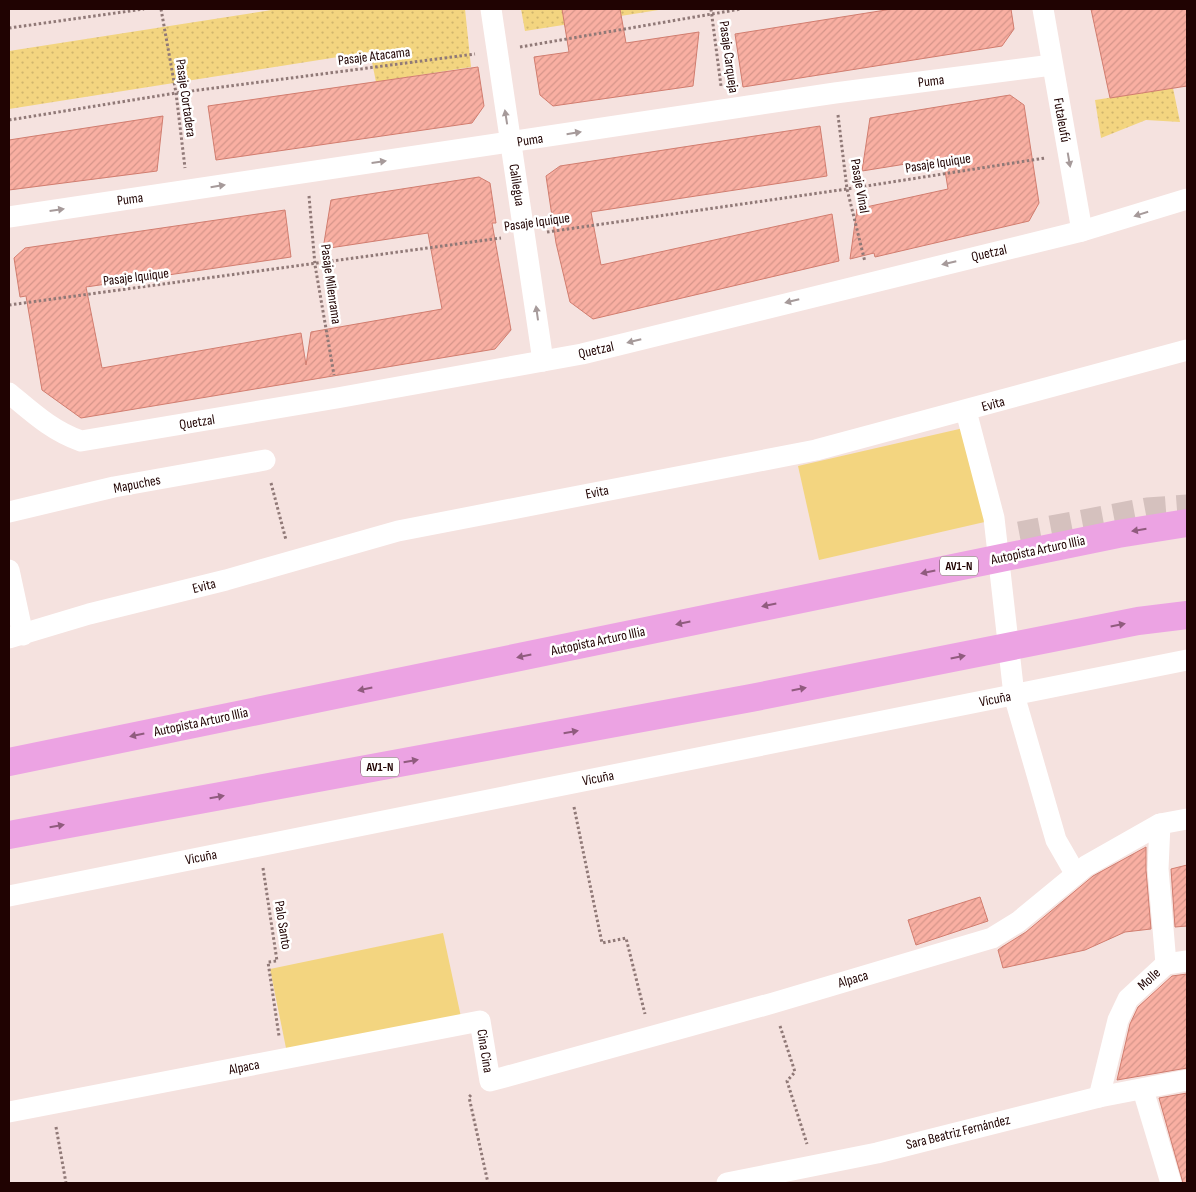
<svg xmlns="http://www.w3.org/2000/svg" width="1196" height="1192" viewBox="0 0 1196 1192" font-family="'Sofia Sans Condensed',sans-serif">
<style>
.grass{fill:url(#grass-dots)}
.pitch{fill:#f3d580}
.building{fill:url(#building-hatch);stroke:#d17d6f}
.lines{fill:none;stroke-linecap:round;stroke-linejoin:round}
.street-tunnel{stroke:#d5c1be;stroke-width:21;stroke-dasharray:21 11;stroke-linecap:butt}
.path{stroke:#907977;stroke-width:3;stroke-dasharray:2.5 2.5;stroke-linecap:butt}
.street{stroke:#fff;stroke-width:21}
.highway{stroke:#eca3e3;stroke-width:28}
.oneway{fill:#a69a9a}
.oneway2{fill:#905b7e}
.labels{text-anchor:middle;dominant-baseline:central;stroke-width:5;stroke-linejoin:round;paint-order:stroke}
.shield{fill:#fff;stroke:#634f4e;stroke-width:1}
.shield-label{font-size:12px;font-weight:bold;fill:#200302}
.street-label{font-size:14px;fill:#200302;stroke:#fff}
</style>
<defs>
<pattern id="grass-dots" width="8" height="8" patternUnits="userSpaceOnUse" patternTransform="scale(1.25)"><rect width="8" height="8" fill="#f3d580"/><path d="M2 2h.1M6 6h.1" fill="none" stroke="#d0b56d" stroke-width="1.8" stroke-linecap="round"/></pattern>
<pattern id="building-hatch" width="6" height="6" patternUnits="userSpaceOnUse" patternTransform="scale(1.25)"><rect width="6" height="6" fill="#f9afa2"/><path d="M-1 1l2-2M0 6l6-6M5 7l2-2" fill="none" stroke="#d5958a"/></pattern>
</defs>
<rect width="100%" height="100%" fill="#f5e2df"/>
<g class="grass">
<path d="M278 9H465L471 67 376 82 370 52 9 109V51Z"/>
<path d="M521 9H665L525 31Z"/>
<path d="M1173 88 1180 122 1146 120 1101 138 1095 100Z"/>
</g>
<g class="pitch">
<path d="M968 427 989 521 819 560 798 466Z"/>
<path d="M443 933 461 1017 287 1053 270 969Z"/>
</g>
<g class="building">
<path d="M562 9H620L626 43 699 32 693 86 553 106 540 95 534 57 569 52Z"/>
<path d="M892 9H1011L1014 29 1002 46 743 87 735 34Z"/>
<path d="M1091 9H1187V86L1110 98Z"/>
<path d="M478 67 484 106 472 123 216 160 208 106Z"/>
<path d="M1010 95 1024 105 1039 203 1029 221 875 257 874 253 850 259 857 209 948 189 943 158 862 171 870 118Z"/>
<path d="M163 116 157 171 9 190V140Z"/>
<path d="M820 126 827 176 591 212 601 265 832 214 839 261 593 319 570 302 556 243 546 176 560 166Z"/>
<path d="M479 177 490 183 496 223H492L511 330 495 349 81 418 42 390 26 296 20 297 14 258 25 248 285 210 291 257 86 287 102 368 301 333 306 365 311 332 442 309 428 233 323 249 331 200Z"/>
<path d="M1146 847V870L1151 929 1125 932 1085 950 1003 968 998 950 1002 947 1026 932 1093 876Z"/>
<path d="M1187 865V926L1175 927 1171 869Z"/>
<path d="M980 897 988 921 916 945 908 920Z"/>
<path d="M1187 974V1068L1117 1080 1130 1024 1138 1007 1172 976Z"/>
<path d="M1187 1093V1183H1183L1159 1098Z"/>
</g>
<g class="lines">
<path class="street-tunnel" d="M1019 532 1147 508 1187 505"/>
<g class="path">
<path d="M161 9 176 93 185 168"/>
<path d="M711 9 721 86"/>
<path d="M9 28 144 9"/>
<path d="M520 47 741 9"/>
<path d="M838 115 847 189 865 262"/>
<path d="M9 120 176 93 475 54"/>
<path d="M309 196 315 265 334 375"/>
<path d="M547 232 847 189 1045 158"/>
<path d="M9 305 501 238"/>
<path d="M271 483 286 540"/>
<path d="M574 807 602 943 626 938 645 1014"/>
<path d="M263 868 277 961 268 962 279 1036"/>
<path d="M780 1026 795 1072 787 1081 807 1144"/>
<path d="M471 1095 469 1097 488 1183"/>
<path d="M56 1127 66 1183"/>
</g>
<g class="street">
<path d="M491 9 543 361"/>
<path d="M1043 9 1082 231"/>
<path d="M9 217 835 93 1052 65"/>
<path d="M9 393C32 412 52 431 81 441L337 398 582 354 1082 231 1187 199"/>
<path d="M966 411 994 518 1014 695 1056 840 1075 873"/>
<path d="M9 512 114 487 265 460"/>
<path d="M9 570 23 635"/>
<path d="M9 638 89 614 226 580 398 531 816 450 1187 350"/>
<path d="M9 896 1187 660"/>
<path d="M1166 964 1187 961"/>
<path d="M1143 1090 1171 1183"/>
<path d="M1099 1097 1118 1020 1128 999 1166 964 1158 869 1160 824"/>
<path d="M9 1112 480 1021 490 1081 773 1003 992 938 1018 922 1086 866 1160 824 1187 819"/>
<path d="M727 1183 877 1153 1099 1097 1187 1080"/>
</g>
<g class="highway">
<path d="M9 762 1118 534 1187 523"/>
<path d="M9 835 751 698 1138 621 1187 615"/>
</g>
</g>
<defs><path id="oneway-solid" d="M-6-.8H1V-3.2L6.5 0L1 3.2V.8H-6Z" transform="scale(1.25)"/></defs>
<g class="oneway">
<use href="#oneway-solid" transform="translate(506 117) rotate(-99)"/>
<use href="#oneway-solid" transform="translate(574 133) rotate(-9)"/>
<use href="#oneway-solid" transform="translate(1069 160) rotate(80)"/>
<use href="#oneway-solid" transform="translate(379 162) rotate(-8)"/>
<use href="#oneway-solid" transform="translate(218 186) rotate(-9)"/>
<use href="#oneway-solid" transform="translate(57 210) rotate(-8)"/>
<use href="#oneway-solid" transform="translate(1141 214) rotate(163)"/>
<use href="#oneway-solid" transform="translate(949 263) rotate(167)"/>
<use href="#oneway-solid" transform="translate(792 301) rotate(166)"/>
<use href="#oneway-solid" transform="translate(537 313) rotate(-98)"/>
<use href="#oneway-solid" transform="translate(634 341) rotate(166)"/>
</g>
<g class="oneway2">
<use href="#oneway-solid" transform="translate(1139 530) rotate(171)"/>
<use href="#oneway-solid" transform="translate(928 572) rotate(168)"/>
<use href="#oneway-solid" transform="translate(769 605) rotate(168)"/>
<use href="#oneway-solid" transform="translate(683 623) rotate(168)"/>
<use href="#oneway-solid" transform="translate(1118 625) rotate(-11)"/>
<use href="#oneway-solid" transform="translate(524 656) rotate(168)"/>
<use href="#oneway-solid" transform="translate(958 657) rotate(-11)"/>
<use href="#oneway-solid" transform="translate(365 689) rotate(168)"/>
<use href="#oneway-solid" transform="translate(799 689) rotate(-11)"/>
<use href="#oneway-solid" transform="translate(571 732) rotate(-10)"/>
<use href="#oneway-solid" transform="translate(137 735) rotate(168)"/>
<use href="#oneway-solid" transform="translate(411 761) rotate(-10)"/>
<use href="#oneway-solid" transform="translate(217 797) rotate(-10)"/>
<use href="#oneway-solid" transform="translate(57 826) rotate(-10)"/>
</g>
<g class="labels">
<g class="shield">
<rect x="940" y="556.5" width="38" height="19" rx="4"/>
<rect x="361" y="757.5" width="38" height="19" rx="4"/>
</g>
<g class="shield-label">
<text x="959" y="566">AV1-N</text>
<text x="380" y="767">AV1-N</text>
</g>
<g class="street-label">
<text transform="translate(374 56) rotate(-7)">Pasaje Atacama</text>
<text transform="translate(729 57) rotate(82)">Pasaje Carqueja</text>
<text transform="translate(931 81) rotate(-7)">Puma</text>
<text transform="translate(186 98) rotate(82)">Pasaje Cortadera</text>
<text transform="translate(1062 120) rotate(80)">Futaleufú</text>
<text transform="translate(530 140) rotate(-9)">Puma</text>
<text transform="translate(938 163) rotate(-9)">Pasaje Iquique</text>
<text transform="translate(517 185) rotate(81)">Calilegua</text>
<text transform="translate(860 186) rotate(80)">Pasaje Vinal</text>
<text transform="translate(130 199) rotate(-8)">Puma</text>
<text transform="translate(537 222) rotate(-8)">Pasaje Iquique</text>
<text transform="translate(989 253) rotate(-13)">Quetzal</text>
<text transform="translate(136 277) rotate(-7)">Pasaje Iquique</text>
<text transform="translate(331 284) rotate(82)">Pasaje Milenrama</text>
<text transform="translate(596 350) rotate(-13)">Quetzal</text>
<text transform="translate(993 404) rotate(-15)">Evita</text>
<text transform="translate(197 422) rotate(-9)">Quetzal</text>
<text transform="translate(137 484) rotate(-11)">Mapuches</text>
<text transform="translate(597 492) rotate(-11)">Evita</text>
<text transform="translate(1038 550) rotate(-12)">Autopista Arturo Illia</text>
<text transform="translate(204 586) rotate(-14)">Evita</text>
<text transform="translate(598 641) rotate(-12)">Autopista Arturo Illia</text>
<text transform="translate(995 699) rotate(-11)">Vicuña</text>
<text transform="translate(201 722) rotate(-12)">Autopista Arturo Illia</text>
<text transform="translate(598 778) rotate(-11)">Vicuña</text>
<text transform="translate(201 857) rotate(-11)">Vicuña</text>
<text transform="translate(283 925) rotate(81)">Palo Santo</text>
<text transform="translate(853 979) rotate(-16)">Alpaca</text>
<text transform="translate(1149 979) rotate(-42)">Molle</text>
<text transform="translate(485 1051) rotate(81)">Cina Cina</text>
<text transform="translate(244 1067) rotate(-11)">Alpaca</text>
<text transform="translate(958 1132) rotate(-14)">Sara Beatriz Fernández</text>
</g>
</g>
<rect width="1196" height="1192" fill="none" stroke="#200302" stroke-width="20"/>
</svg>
